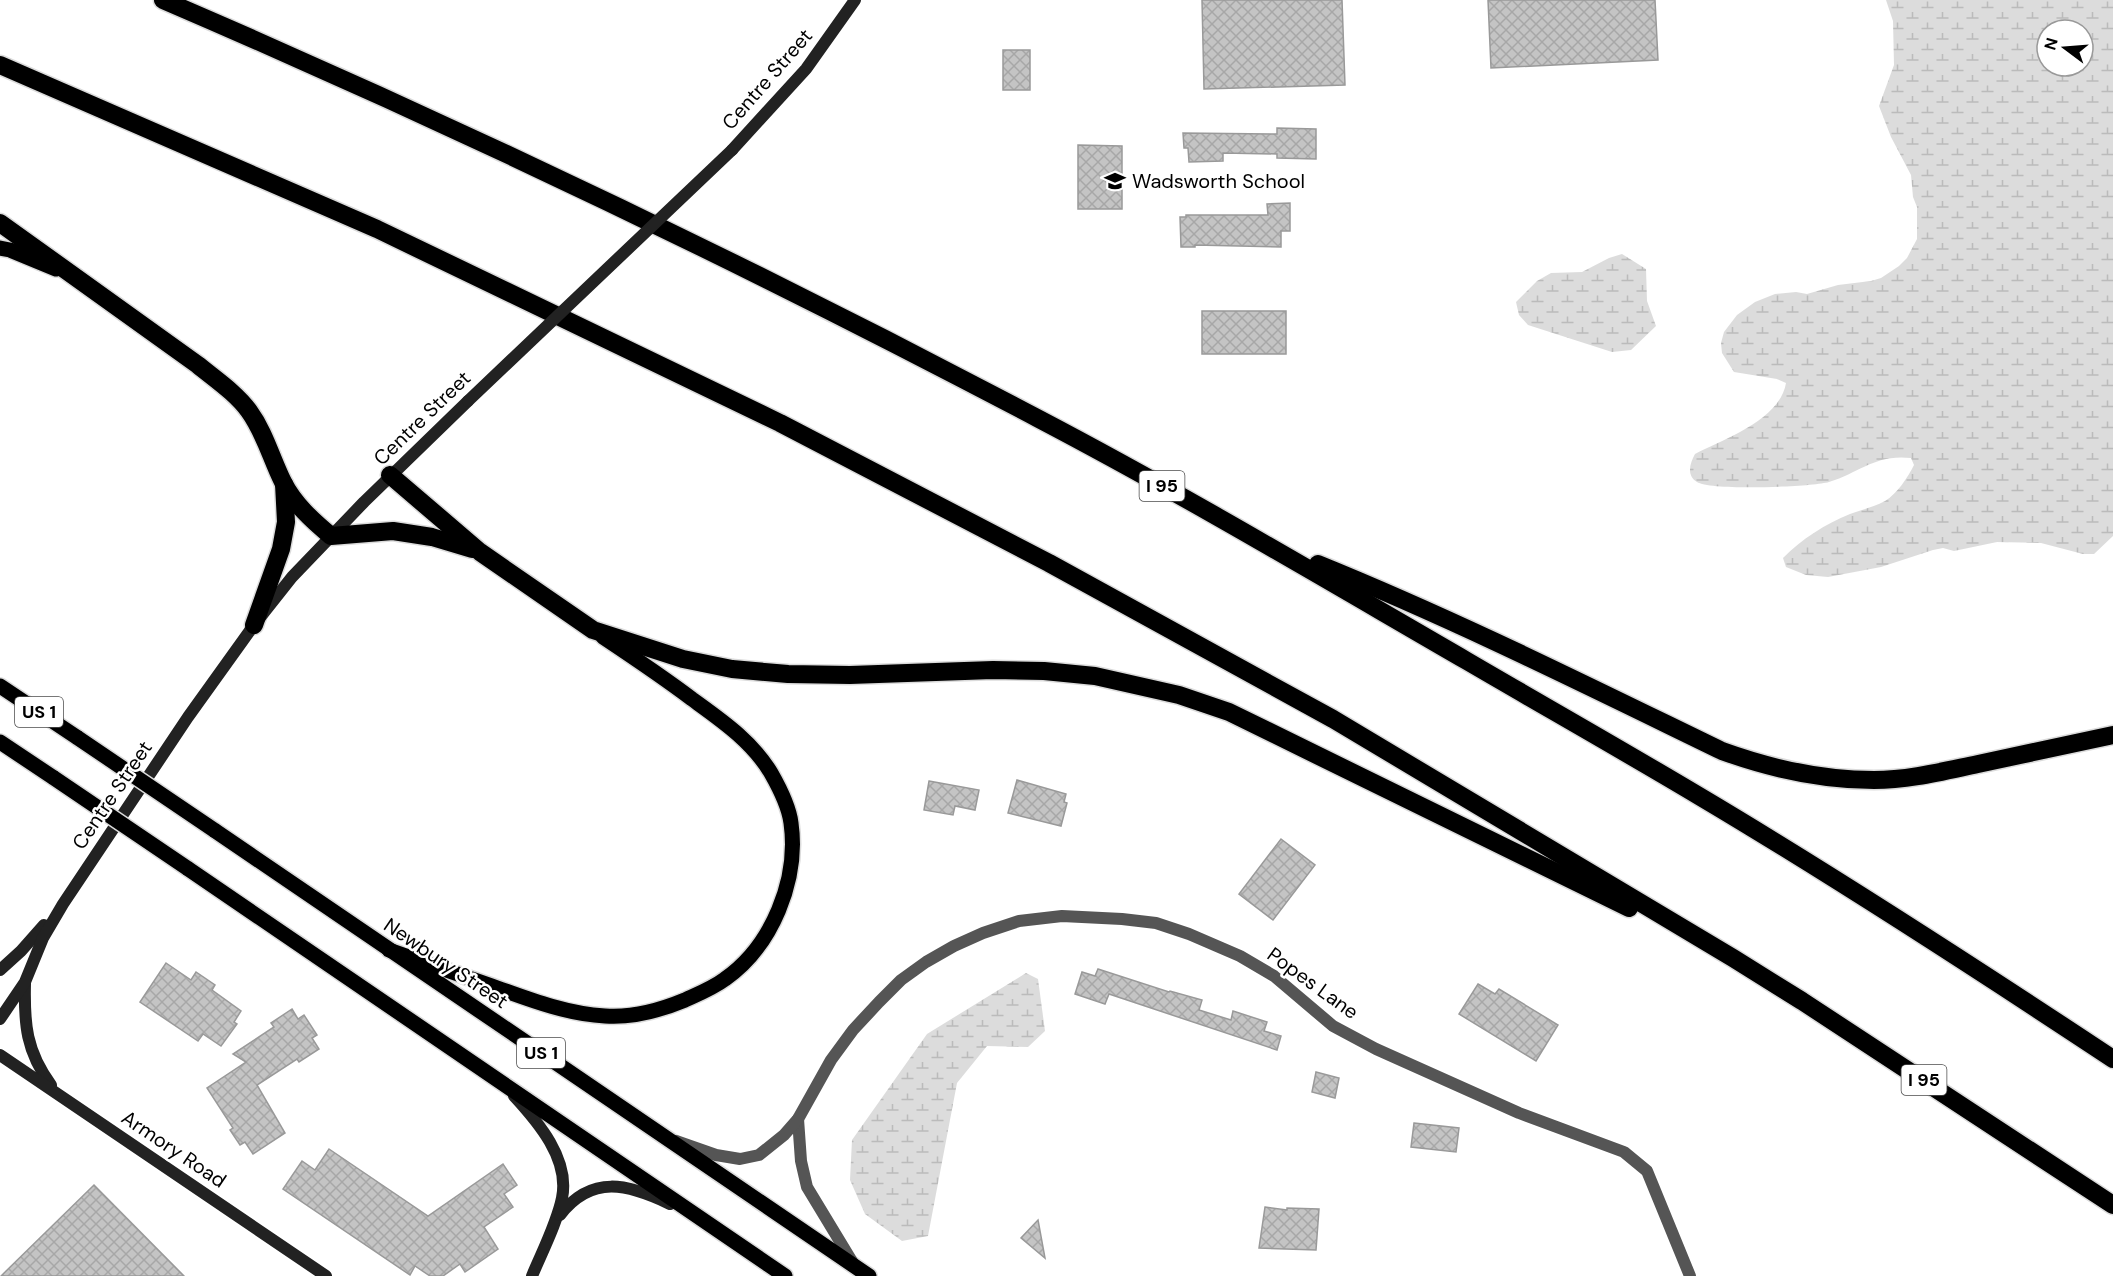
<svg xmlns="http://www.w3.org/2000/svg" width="2113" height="1276" viewBox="0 0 2113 1276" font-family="'DM Sans',sans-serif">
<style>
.wetland{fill:url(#wetland-marsh);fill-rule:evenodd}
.building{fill:url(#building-cross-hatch);stroke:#999;stroke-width:1.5}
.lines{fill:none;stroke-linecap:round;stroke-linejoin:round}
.primary-casing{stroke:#dbdbdb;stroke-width:18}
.motorway-casing{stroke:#dbdbdb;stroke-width:21}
.minor{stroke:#555;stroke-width:12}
.secondary{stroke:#222;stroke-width:12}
.primary{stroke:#000;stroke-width:15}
.motorway{stroke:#000;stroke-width:18}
.primary-bridge-casing{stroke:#dbdbdb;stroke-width:18;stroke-linecap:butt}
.secondary-bridge{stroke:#222;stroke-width:12}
.primary-bridge{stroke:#000;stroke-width:15}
.labels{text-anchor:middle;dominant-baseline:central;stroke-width:5;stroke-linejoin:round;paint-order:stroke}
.shield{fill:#fff;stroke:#4c4c4c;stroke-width:1.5}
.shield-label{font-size:18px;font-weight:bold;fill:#000}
.street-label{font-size:20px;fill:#000;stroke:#fff}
.poi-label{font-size:20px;fill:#000;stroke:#fff;text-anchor:start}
</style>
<defs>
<pattern id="wetland-marsh" width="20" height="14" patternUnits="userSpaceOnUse" patternTransform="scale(1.5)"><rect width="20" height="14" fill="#dcdcdc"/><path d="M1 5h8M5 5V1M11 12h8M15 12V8" fill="none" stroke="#bbb"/></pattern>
<pattern id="building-cross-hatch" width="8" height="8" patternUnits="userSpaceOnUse" patternTransform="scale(1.5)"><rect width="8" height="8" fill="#c4c4c4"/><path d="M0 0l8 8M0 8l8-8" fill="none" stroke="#a7a7a7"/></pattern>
</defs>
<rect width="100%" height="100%" fill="#fff"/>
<g class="wetland">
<path d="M1886 0H2113V536L2094 554H2083L2041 543 1997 542 1954 551 1943 548 1933 550 1881 567 1828 577 1806 575 1786 567 1783 558C1802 539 1825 524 1850 514 1861 510 1874 507 1885 501 1897 494 1908 477 1914 465L1911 458C1875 454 1861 472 1829 482 1812 487 1711 491 1697 482 1686 475 1690 463 1695 454 1724 439 1780 420 1786 383L1777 379 1734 372 1722 353 1721 343 1724 332 1737 315 1755 302 1775 294 1796 292 1807 294 1838 285 1871 281 1881 278 1899 266 1907 258 1917 239V207L1913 197 1911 175 1891 137 1879 106 1894 65 1893 21ZM2047 30H2083V66H2047Z"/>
<path d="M1622 254 1646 269 1647 301 1656 326 1631 350 1612 352 1528 325 1519 315 1516 302 1537 281 1551 273 1582 272 1609 258Z"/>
<path d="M1026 973 1038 979 1045 1031 1028 1047 987 1046 957 1083 928 1236 902 1241 865 1214 850 1180 852 1140 927 1034Z"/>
</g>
<g class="building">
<path d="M1202 0H1342L1345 85 1204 89Z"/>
<path d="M1488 0H1655L1658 60 1491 68Z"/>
<rect x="1003" y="50" width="27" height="40"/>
<path d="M1277 128 1316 129V159L1277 158V154L1223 153V161L1189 162 1188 148H1184L1183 133 1277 134Z"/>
<path d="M1078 145 1122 146V209H1078Z"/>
<path d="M1290 203V231H1281V247L1195 245V247H1181L1180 217H1186V215H1268L1267 204Z"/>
<rect x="1202" y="311" width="84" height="43"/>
<path d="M1017 780 1066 794 1064 802 1067 803 1061 826 1008 813Z"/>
<path d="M929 781 979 790 975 810 955 806 953 815 924 810Z"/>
<path d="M1281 839 1315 865 1273 920 1239 894Z"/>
<path d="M166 963 191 980 196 972 215 985 212 990 241 1011 234 1022 237 1024 221 1046 203 1034 198 1041 140 1002Z"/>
<path d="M1098 969 1169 992 1170 991 1202 1000 1199 1010 1231 1020 1233 1011 1267 1022 1264 1031 1281 1036 1277 1050 1109 994 1105 1004 1075 994 1082 972 1095 976Z"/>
<path d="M1478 984 1495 994 1499 989 1558 1025 1536 1061 1459 1014Z"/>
<path d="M292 1009 298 1019 304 1015 317 1035 312 1038 319 1049 299 1062 297 1059 257 1085 285 1133 253 1154 245 1142 240 1145 230 1130 233 1128 207 1088 246 1062 233 1054 274 1027 271 1023Z"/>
<path d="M1316 1072 1339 1078 1335 1098 1312 1092Z"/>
<path d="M1414 1123 1459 1128 1456 1152 1411 1147Z"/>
<path d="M329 1149 428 1216 503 1164 517 1185 504 1194 513 1207 484 1227 498 1249 465 1272 460 1264 443 1276H430L415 1266 410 1275 283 1189 302 1161 315 1170Z"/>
<path d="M94 1185 184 1276H1Z"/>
<path d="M1265 1207 1287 1210V1208L1319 1209 1316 1250 1259 1248Z"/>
<path d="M1038 1220 1045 1258 1021 1238Z"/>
</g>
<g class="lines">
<defs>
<g id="primary">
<path d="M0 248 10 250 56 269"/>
<path d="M0 686 78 738"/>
<path d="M0 742 54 778"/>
<path d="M214 830 869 1276"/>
<path d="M187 868 785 1276"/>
<path d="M389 950C423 962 457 974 492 986 528 999 566 1014 605 1016 632 1018 661 1010 685 1000 698 994 713 988 725 979 772 946 799 880 791 823 789 807 779 787 771 773 752 741 721 720 692 699 663 677 633 657 603 637"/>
</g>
<g id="motorway">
<path d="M163 0C461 128 753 268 1039 419 1184 495 1325 579 1467 661 1544 706 1622 750 1699 796 1839 879 1977 969 2113 1059"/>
<path d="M0 65 377 229 780 423 1049 563 1333 719 1733 958 1802 1001 2113 1205"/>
<path d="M0 223 198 365C215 379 236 393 249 411 265 433 271 458 283 482 294 504 313 521 331 536L393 531 432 537 472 549"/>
<path d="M390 475 480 552 593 630 683 659 732 669 788 674 850 675 993 670 1044 671 1095 676 1179 695 1229 712 1629 908"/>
<path d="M1318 564C1456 620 1588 686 1722 751 1772 769 1821 780 1874 780 1909 780 1944 771 1978 764 2023 754 2068 745 2113 735"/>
<path d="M254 625 281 549 286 522 284 484"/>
</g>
</defs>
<use href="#primary" class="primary-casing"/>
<use href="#motorway" class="motorway-casing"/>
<g class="minor">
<path d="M798 1119 801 1161 807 1187 853 1263"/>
<path d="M676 1141 716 1155 740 1159 759 1155 784 1135 798 1119 831 1060 853 1030 879 1002 901 980 926 962 954 946 983 933 1019 921 1062 916 1122 919 1156 923 1189 934 1240 956 1274 976 1333 1026 1376 1049 1519 1113 1624 1152 1647 1171 1690 1276"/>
</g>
<g class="secondary">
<path d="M732 150 806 69 855 0"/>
<path d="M0 970 21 951 44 925"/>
<path d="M25 983C24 1024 26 1051 51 1085"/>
<path d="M0 1019 25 982 43 938 63 904 188 717 254 625 292 577 364 502 468 401"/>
<path d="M0 1055 326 1276"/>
<path d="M514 1096C538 1122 570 1159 562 1198 557 1223 542 1252 532 1276"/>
<path d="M560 1215C592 1174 628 1184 670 1204"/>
</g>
<use href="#primary" class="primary"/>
<use href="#motorway" class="motorway"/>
<defs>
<g id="primary-bridge">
<path d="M78 738 214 830"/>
<path d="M54 778 187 868"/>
</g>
</defs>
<use href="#primary-bridge" class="primary-bridge-casing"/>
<path class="secondary-bridge" d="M468 401 732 150"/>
<use href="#primary-bridge" class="primary-bridge"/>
</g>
<defs>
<symbol id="school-bare" viewBox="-9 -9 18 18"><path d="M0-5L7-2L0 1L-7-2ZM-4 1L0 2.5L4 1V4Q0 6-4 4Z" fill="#000" stroke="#fff" stroke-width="2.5" paint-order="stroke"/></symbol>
</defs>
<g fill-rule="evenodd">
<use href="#school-bare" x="1100" y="166" width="30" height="30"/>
</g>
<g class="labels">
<g class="shield">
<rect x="1139.5" y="471" width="45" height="30" rx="4.5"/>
<rect x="15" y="697" width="48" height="30" rx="4.5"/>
<rect x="517" y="1038" width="48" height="30" rx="4.5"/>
<rect x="1901.5" y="1065" width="45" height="30" rx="4.5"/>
</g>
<g class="shield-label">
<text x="1162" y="486">I 95</text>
<text x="39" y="712">US 1</text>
<text x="541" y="1053">US 1</text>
<text x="1924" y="1080">I 95</text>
</g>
<g class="street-label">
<text transform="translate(767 79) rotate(-49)">Centre Street</text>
<text transform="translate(422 418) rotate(-44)">Centre Street</text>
<text transform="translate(112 795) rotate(-56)">Centre Street</text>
<text transform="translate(446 963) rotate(34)">Newbury Street</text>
<text transform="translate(1313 983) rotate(36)">Popes Lane</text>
<text transform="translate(174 1149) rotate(34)">Armory Road</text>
</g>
<g class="poi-label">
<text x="1132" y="181">Wadsworth School</text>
</g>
</g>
<g transform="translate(2065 48) rotate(286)"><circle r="28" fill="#ffffff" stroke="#999999" stroke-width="1.5"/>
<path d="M0-4.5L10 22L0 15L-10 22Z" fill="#000000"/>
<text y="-9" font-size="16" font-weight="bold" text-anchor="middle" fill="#000000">N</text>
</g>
</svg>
